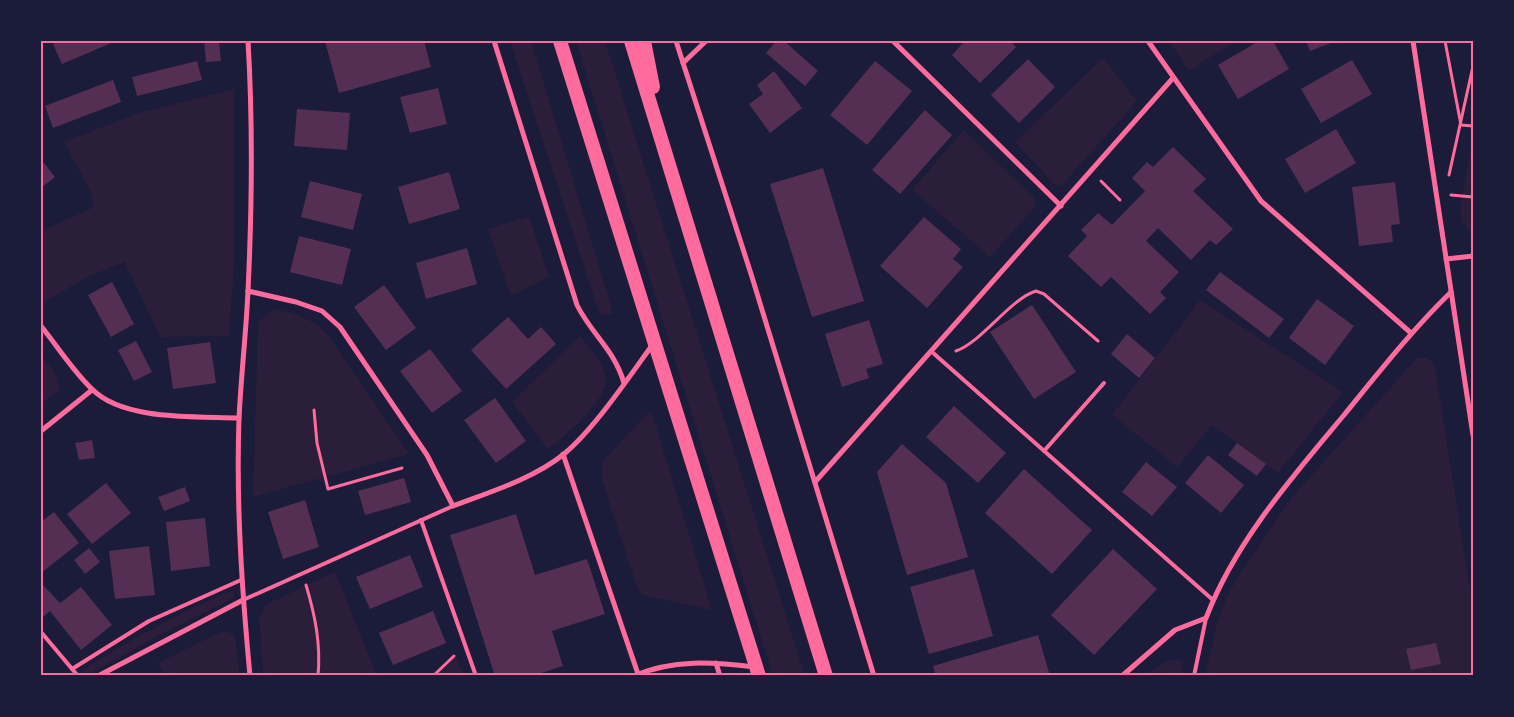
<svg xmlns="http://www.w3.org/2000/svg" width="1514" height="717" viewBox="0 0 1514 717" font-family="'PT Sans Narrow',sans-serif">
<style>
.green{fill:#2a1e3b}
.building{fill:#542f53}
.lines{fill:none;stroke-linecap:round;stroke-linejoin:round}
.path{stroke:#ff6b9d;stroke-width:3}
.service{stroke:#ff6b9d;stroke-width:4}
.minor{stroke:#ff6b9d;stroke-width:5}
.trunk{stroke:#ff6b9d;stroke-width:14}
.neatline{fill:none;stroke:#ff6b9d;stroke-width:2}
</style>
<rect width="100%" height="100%" fill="#1b1b3a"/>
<g class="green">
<path d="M510 41H531L613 313 603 315 599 312Z"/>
<path d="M576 41H605L805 676H773Z"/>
<path d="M1169 41H1235L1189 71Z"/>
<path d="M1103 58 1137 101 1061 186 1054 184 1015 142Z"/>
<path d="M234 89V266L229 336 160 337 125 262 87 277 45 302 41 298V231L94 207 90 190 64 142 138 113Z"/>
<path d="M964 130 1034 198 1035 207 990 257 912 190Z"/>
<path d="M1473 135V235L1462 222 1460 213Z"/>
<path d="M529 216 549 277 511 296 488 229Z"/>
<path d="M1200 300 1343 392 1278 473 1212 425 1177 467 1112 415Z"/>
<path d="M274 309C296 314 312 318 328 335L409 454 253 497 258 322Z"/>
<path d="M580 336C590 349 604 361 606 379 608 399 564 438 548 449L512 402Z"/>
<path d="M41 355 56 374 60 389 41 404Z"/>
<path d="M1417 358H1427L1434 363 1436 373 1473 608V676H1205L1217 624 1228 594 1243 569 1293 496Z"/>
<path d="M651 410 712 610 643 595 637 587 602 480V462Z"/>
<path d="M335 572 377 676H263L259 618 267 604Z"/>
<path d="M233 590 235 597 165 632 86 676 83 670C131 639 180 612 233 590Z"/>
<path d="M225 631 235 635 240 676H165L158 663 216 634Z"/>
<path d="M455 655 464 676H433Z"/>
<path d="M1171 660H1178L1182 662 1183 676H1145L1163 663Z"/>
</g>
<g class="building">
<path d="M60 41H116L62 64 53 44Z"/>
<path d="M204 41H219L221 61 206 62Z"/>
<path d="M325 41H424L431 67 339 93Z"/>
<path d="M776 41H784L818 71 805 86 766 53Z"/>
<path d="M965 41H1010L1016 47 980 83 952 55Z"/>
<path d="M1259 41H1273L1289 69 1238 99 1218 65Z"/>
<path d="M1306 41H1336L1310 51Z"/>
<path d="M1028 59 1055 87 1019 123 991 95Z"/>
<path d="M1352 60 1372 94 1321 123 1301 89Z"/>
<path d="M197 61 202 80 137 96 132 77Z"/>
<path d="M875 61 912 91 867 145 830 115Z"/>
<path d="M774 71 802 108 770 133 749 104 763 94 757 85Z"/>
<path d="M113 80 121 102 53 128 45 106Z"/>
<path d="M438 88 447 124 410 133 400 97Z"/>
<path d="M297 109 350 113 347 150 294 146Z"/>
<path d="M925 110 952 135 900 194 872 170Z"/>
<path d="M1336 129 1356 163 1305 193 1285 159Z"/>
<path d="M1173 147 1206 179 1193 191 1233 229 1216 245 1210 240 1191 260 1158 228 1146 241 1179 272 1160 292 1166 298 1150 314 1111 277 1101 287 1068 256 1087 236 1081 230 1098 213 1112 225 1145 191 1132 178 1147 162 1153 167Z"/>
<path d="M41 159 55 177 41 188Z"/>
<path d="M823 168 864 301 812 317 770 184Z"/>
<path d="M449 172 460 209 409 224 398 187Z"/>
<path d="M310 181 362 194 353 230 301 217Z"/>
<path d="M1395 182 1400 224 1391 225 1393 242 1359 246 1352 187Z"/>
<path d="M924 217 961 249 953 259 963 267 927 308 880 266Z"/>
<path d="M299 236 351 249 342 285 290 272Z"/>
<path d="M467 248 477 284 426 299 416 263Z"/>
<path d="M1220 272 1284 319 1269 338 1206 290Z"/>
<path d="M112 282 134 324 111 337 88 295Z"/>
<path d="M384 285 416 328 386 350 354 307Z"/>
<path d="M1317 299 1354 326 1325 365 1289 338Z"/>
<path d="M1032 305 1076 372 1034 399 990 332Z"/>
<path d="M508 317 528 339 541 327 556 344 506 389 471 350Z"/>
<path d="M869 320 883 364 866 369 869 378 842 387 825 334Z"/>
<path d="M1127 334 1155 358 1139 378 1111 354Z"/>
<path d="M136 341 152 372 134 381 118 350Z"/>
<path d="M210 342 216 383 173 389 167 348Z"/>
<path d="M430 349 462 391 432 413 400 371Z"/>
<path d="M495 398 526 441 496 463 464 420Z"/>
<path d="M954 406 1006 453 978 483 926 437Z"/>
<path d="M92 440 95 458 79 460 75 443Z"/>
<path d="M1237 443 1266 464 1257 476 1228 455Z"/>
<path d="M902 444 946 483 968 557 907 575 877 472Z"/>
<path d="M1208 455 1244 485 1221 513 1185 483Z"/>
<path d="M1146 462 1177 487 1152 516 1122 492Z"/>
<path d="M1024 469 1092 530 1052 574 985 513Z"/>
<path d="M404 478 411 502 365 515 358 491Z"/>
<path d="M106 483 131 513 92 544 67 514Z"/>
<path d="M185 487 190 501 164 511 158 497Z"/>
<path d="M305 500 319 547 283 559 268 512Z"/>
<path d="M54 512 79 543 41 573V522Z"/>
<path d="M516 514 535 575 587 559 605 614 552 631 563 666 532 676H495L450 535Z"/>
<path d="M205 518 210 566 171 571 166 522Z"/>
<path d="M149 546 155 595 115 599 109 551Z"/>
<path d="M89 548 100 562 85 574 74 560Z"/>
<path d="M1113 549 1157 589 1094 655 1051 615Z"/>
<path d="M410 555 423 587 370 609 356 577Z"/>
<path d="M974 569 993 636 929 654 910 587Z"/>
<path d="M41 583 60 603 81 587 112 625 81 650 50 611 43 617 41 615Z"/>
<path d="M433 611 446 643 393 665 379 633Z"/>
<path d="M1038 635 1050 676H936L933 666Z"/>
<path d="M1436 643 1441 664 1411 670 1406 649Z"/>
</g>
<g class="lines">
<g class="path">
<path d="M1445 41 1461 125 1473 126"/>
<path d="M1449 175 1473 66"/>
<path d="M1101 181 1120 200"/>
<path d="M1451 195 1473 197"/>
<path d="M956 351C983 341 1010 299 1036 291L1044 294 1098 341"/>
<path d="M314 410 317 443 328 489 402 468"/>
<path d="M306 585C315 615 321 644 318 676"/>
<path d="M433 676 454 656"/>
</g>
<g class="service">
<path d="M932 352 1213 600"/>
<path d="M1044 451 1104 383"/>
<path d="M421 520 476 676"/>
<path d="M243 600 453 506"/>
<path d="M41 632 78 676"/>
<path d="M72 669 149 621 241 580"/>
<path d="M1194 676 1206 618"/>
</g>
<g class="minor">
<path d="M248 41C253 124 252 208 248 291 246 334 241 376 239 419 236 505 242 590 250 676"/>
<path d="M494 41 577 305C592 335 614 349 624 383"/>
<path d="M676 41 752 277 874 676"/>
<path d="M893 41 1061 206"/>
<path d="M1148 41 1261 201 1411 333"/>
<path d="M1413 41 1473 435"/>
<path d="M683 63 706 41"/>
<path d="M1446 259 1473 256"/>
<path d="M248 291 296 302 322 311 340 327 427 455 453 506C490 492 533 479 564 454 595 428 629 377 653 344"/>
<path d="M41 326C58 347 73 371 92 389 123 421 197 416 239 418"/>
<path d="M41 431 92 390"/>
<path d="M563 454 638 674"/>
<path d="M815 482 1173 78"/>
<path d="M716 663 720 676"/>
<path d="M98 676 243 600"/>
<path d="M633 676C674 659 712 662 755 667"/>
<path d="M1122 676 1175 630 1206 618C1235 542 1293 476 1344 415 1379 372 1412 330 1451 292"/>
</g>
<g class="trunk">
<path d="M560 41 759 676"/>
<path d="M631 41 826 676"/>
<path d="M644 41 653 87"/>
</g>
</g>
<rect width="1514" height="717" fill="none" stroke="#1b1b3a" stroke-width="85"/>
<rect x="42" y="42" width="1430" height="632" class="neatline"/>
</svg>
